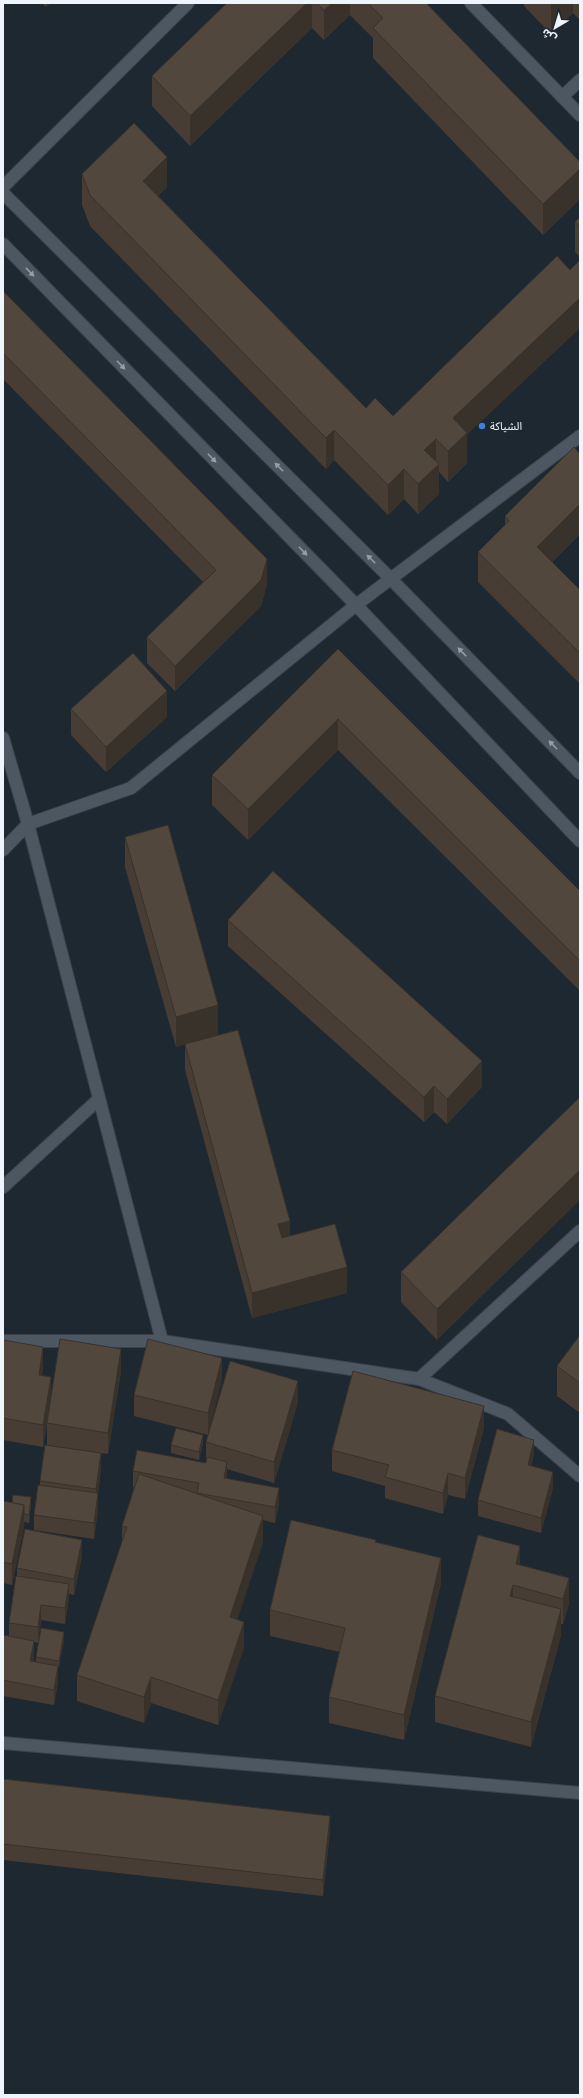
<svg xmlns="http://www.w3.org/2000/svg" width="583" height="2098" viewBox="0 0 583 2098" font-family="'Roboto Serif','Noto Sans Arabic',serif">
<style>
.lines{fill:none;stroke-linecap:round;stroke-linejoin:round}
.minor-casing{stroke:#3b424b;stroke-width:14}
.minor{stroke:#4d5762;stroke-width:12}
.wall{fill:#473d34}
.shaded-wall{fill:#39322b}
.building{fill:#52473d;stroke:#39322b}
.oneway{fill:#969ea7}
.shop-dot{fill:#3f7fe0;stroke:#1e2831;stroke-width:1.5}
.labels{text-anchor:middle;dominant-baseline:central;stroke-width:3.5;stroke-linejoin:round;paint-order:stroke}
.poi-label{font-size:11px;fill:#eff5fc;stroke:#1e2831;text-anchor:start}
</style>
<rect width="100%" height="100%" fill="#1e2831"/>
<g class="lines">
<defs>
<g id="minor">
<path d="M471 3 580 115"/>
<path d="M562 97 580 80"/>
<path d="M3 187 188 3"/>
<path d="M3 193 391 579 580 773"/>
<path d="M3 244 356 605 580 841"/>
<path d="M3 738 28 824 162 1341"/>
<path d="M3 850 28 824 131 788 356 605 580 436"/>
<path d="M3 1187 99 1099"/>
<path d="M3 1341H162L419 1379 508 1414 580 1476"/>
<path d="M419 1379 580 1231"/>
<path d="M3 1743 580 1793"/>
</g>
</defs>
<use href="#minor" class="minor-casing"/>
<use href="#minor" class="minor"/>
</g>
<g class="wall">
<path d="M42 3H51L46 7Z"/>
<path d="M227 3H426L580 162V199L543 235 373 58V38L350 15 324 40 312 28 190 146 152 106V76Z"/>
<path d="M524 3H580V20L573 13 551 34 524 6Z"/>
<path d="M82 174 167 187 158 196 366 408 393 416 467 435V463L448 482 439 472V494L418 514 404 499 388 515 334 460 326 469 90 226 82 205Z"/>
<path d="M580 217V257L575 252V222Z"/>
<path d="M3 291 267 584 261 606 175 691 147 663V637L203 582 3 379Z"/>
<path d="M505 516 580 534 552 562 580 590V684L478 582V552L505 525Z"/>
<path d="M338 649 580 891V991L338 750 248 840 212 805V775Z"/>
<path d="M71 709 167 717 106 772 71 735Z"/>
<path d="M125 837 218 1035 190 1043 290 1236 347 1293 252 1318 185 1070V1044L176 1047 125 867Z"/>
<path d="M228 920 482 1087 447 1124 434 1112 424 1122 228 946Z"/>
<path d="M580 1097 437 1340 401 1302V1272Z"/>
<path d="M580 1335V1413L557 1396V1366Z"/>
<path d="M3 1340 43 1368 42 1375 51 1399 43 1447 3 1440Z"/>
<path d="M121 1371 108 1454 47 1445V1423Z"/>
<path d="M222 1379 208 1435 134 1416V1395Z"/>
<path d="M298 1402 274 1483 227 1469V1478L279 1503 275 1523 263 1520V1542L237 1619 244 1647 218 1725 151 1703 144 1723 77 1701V1675L122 1543V1526L134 1487H133V1471L206 1463V1442Z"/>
<path d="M484 1428 465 1499 448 1495 443 1514 385 1498V1486L332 1471V1450Z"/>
<path d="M203 1443 199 1460 171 1453V1445Z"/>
<path d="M534 1455 531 1466 553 1488 541 1533 478 1516V1500Z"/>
<path d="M101 1469 98 1494V1509L94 1539 34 1530V1515L40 1486V1481Z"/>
<path d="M3 1501 31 1505 29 1523 24 1522V1526L12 1585 3 1583Z"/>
<path d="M82 1556 74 1595 69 1594V1599L65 1624 41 1620 38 1643 34 1642V1657L33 1662H36V1657L64 1640 58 1669V1682L54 1705 3 1696V1635L9 1636V1623L17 1576V1568Z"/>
<path d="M520 1565 569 1604 563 1624H561V1635L531 1747 435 1722V1696Z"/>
<path d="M441 1583 404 1740 329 1723V1697L340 1652 270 1636V1610Z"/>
<path d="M3 1779 330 1831 323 1896 3 1860Z"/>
</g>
<g class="shaded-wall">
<path d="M46 3H51L46 7Z"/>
<path d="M307 3H312V28L190 146V116Z"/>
<path d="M332 3H350V15L324 40V10Z"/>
<path d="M551 3H573V13L551 34Z"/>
<path d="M167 157V187L143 211V181Z"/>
<path d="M580 169V199L543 235V204Z"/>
<path d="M580 298V328L467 435V463L448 482V451L453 418Z"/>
<path d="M334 430V460L326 469V438Z"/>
<path d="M436 439V467L439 464V494L418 514V484L424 450Z"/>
<path d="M404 469V499L388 515V485Z"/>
<path d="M580 504V534L537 578V547Z"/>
<path d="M267 559V584L261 606 175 691V666Z"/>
<path d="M167 691V717L106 772V747Z"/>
<path d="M338 719V750L248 840V809Z"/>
<path d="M218 1005V1035L176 1047V1017Z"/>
<path d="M482 1061V1087L447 1124V1099Z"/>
<path d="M434 1086V1112L424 1122V1097Z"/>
<path d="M580 1170V1200L437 1340V1309Z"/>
<path d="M290 1221V1246L278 1249V1224Z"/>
<path d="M347 1267V1293L252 1318V1293Z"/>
<path d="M43 1347V1368L39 1396V1375Z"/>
<path d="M121 1349V1371L108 1454V1433Z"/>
<path d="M222 1358V1379L208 1435V1413Z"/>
<path d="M51 1377V1399L43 1447V1425Z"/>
<path d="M298 1381V1402L274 1483V1462Z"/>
<path d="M484 1406V1428L465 1499V1478Z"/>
<path d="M203 1435V1443L199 1460V1452Z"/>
<path d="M534 1440V1455L528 1481V1465Z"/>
<path d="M101 1453V1469L98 1494V1509L94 1539V1523L96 1505V1489Z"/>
<path d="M227 1462V1477L224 1493V1478Z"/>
<path d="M553 1472V1488L541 1533V1518Z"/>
<path d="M448 1473V1495L443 1514V1493Z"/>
<path d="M279 1488V1503L275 1523V1507Z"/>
<path d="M31 1497V1505L29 1523V1515Z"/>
<path d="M24 1505V1526L12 1585V1564Z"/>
<path d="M263 1516V1542L230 1642V1617Z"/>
<path d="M82 1540V1556L74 1595V1579Z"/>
<path d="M520 1546V1572L516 1564Z"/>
<path d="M441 1558V1583L404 1740V1715Z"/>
<path d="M569 1578V1604L563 1624V1599Z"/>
<path d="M69 1584V1599L65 1624V1608Z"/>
<path d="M513 1585V1611L510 1596Z"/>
<path d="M41 1605V1620L38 1643V1627Z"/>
<path d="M561 1609V1635L531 1747V1722Z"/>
<path d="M244 1622V1647L218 1725V1700Z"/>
<path d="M64 1632V1640L59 1669V1661Z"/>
<path d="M34 1641V1657L30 1677V1661Z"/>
<path d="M58 1666V1682L54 1705V1690Z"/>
<path d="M151 1677V1703L144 1723V1697Z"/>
<path d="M330 1816V1831L323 1896V1880Z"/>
</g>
<g class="building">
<path d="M227 3H307L190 116 152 76Z"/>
<path d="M317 3H332L324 10Z"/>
<path d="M368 3H426L580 162V169L543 204 373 28 383 18Z"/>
<path d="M134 123 167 157 143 181 366 408 375 398 393 416 557 256 570 270 580 260V298L453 418 467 433 448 451 436 439 424 450 439 464 418 484 404 469 388 485 334 430 326 438 90 195 82 174Z"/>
<path d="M580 217V226L575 222Z"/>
<path d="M3 291 267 559 261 580 175 666 147 637 216 570 3 353Z"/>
<path d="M574 447 580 454V504L537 547 580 590V653L478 552 509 521 505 516Z"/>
<path d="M338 649 580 891V961L338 719 248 809 212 775Z"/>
<path d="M133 653 167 691 106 747 71 709Z"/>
<path d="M168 825 218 1005 176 1017 125 837Z"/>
<path d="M273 871 482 1061 447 1099 434 1086 424 1097 228 920Z"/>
<path d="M238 1030 290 1221 278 1224 282 1238 335 1224 347 1267 252 1293 185 1044Z"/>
<path d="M580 1097V1170L437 1309 401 1272Z"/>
<path d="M580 1335V1383L557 1366Z"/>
<path d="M60 1339 121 1349 108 1433 47 1423Z"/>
<path d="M148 1339 222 1358 208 1413 134 1395Z"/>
<path d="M3 1340 43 1347 39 1375 51 1377 43 1425 3 1418Z"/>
<path d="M230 1361 298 1381 274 1462 206 1442Z"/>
<path d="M353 1371 484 1406 465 1478 448 1473 443 1493 385 1477 389 1465 332 1450Z"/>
<path d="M176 1428 203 1435 199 1452 171 1445Z"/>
<path d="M497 1429 534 1440 528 1465 553 1472 541 1518 478 1500Z"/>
<path d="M45 1445 101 1453 96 1489 40 1481Z"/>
<path d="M137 1450 206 1463 207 1457 227 1462 224 1478 279 1488 275 1507 197 1493 199 1483 133 1471Z"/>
<path d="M139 1474 263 1516 230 1617 244 1622 218 1700 151 1677 144 1697 77 1675 127 1527 122 1526Z"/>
<path d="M38 1485 98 1493 94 1523 34 1515Z"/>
<path d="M13 1495 31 1497 29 1515 24 1514V1505L12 1503Z"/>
<path d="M3 1501 24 1505 12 1564 3 1562Z"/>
<path d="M291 1520 376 1540 375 1542 441 1558 404 1715 329 1697 345 1628 270 1610Z"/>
<path d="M25 1529 82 1540 74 1579 17 1568Z"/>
<path d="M478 1535 520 1546 516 1564 569 1578 563 1599 513 1585 510 1596 561 1609 531 1722 435 1696Z"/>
<path d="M16 1576 69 1584 65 1608 41 1605 38 1627 9 1623Z"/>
<path d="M41 1628 64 1632 59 1661 36 1657Z"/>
<path d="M3 1635 34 1641 30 1661 58 1666 54 1690 3 1680Z"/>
<path d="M3 1779 330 1816 323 1880 3 1844Z"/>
</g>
<defs><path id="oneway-solid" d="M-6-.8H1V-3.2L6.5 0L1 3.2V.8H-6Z"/></defs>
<g class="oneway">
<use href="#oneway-solid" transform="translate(30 272) rotate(46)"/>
<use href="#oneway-solid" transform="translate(121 365) rotate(46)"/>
<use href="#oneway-solid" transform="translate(212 458) rotate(46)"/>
<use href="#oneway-solid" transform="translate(279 467) rotate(-135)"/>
<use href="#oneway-solid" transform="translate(303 551) rotate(46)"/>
<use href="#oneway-solid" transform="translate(371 559) rotate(-135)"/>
<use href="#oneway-solid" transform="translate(462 652) rotate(-134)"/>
<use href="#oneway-solid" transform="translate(553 745) rotate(-134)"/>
</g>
<circle class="shop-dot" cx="482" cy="426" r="4"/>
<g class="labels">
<g class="poi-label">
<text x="490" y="426">الشياكة</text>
</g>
</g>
<rect width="583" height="2098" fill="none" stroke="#eff5fc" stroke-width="8"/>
<g transform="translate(555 28) rotate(218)" stroke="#1e2831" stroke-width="3" paint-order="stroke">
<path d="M0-3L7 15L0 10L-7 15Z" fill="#eff5fc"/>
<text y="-6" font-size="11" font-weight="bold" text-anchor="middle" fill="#eff5fc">ش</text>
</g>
</svg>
